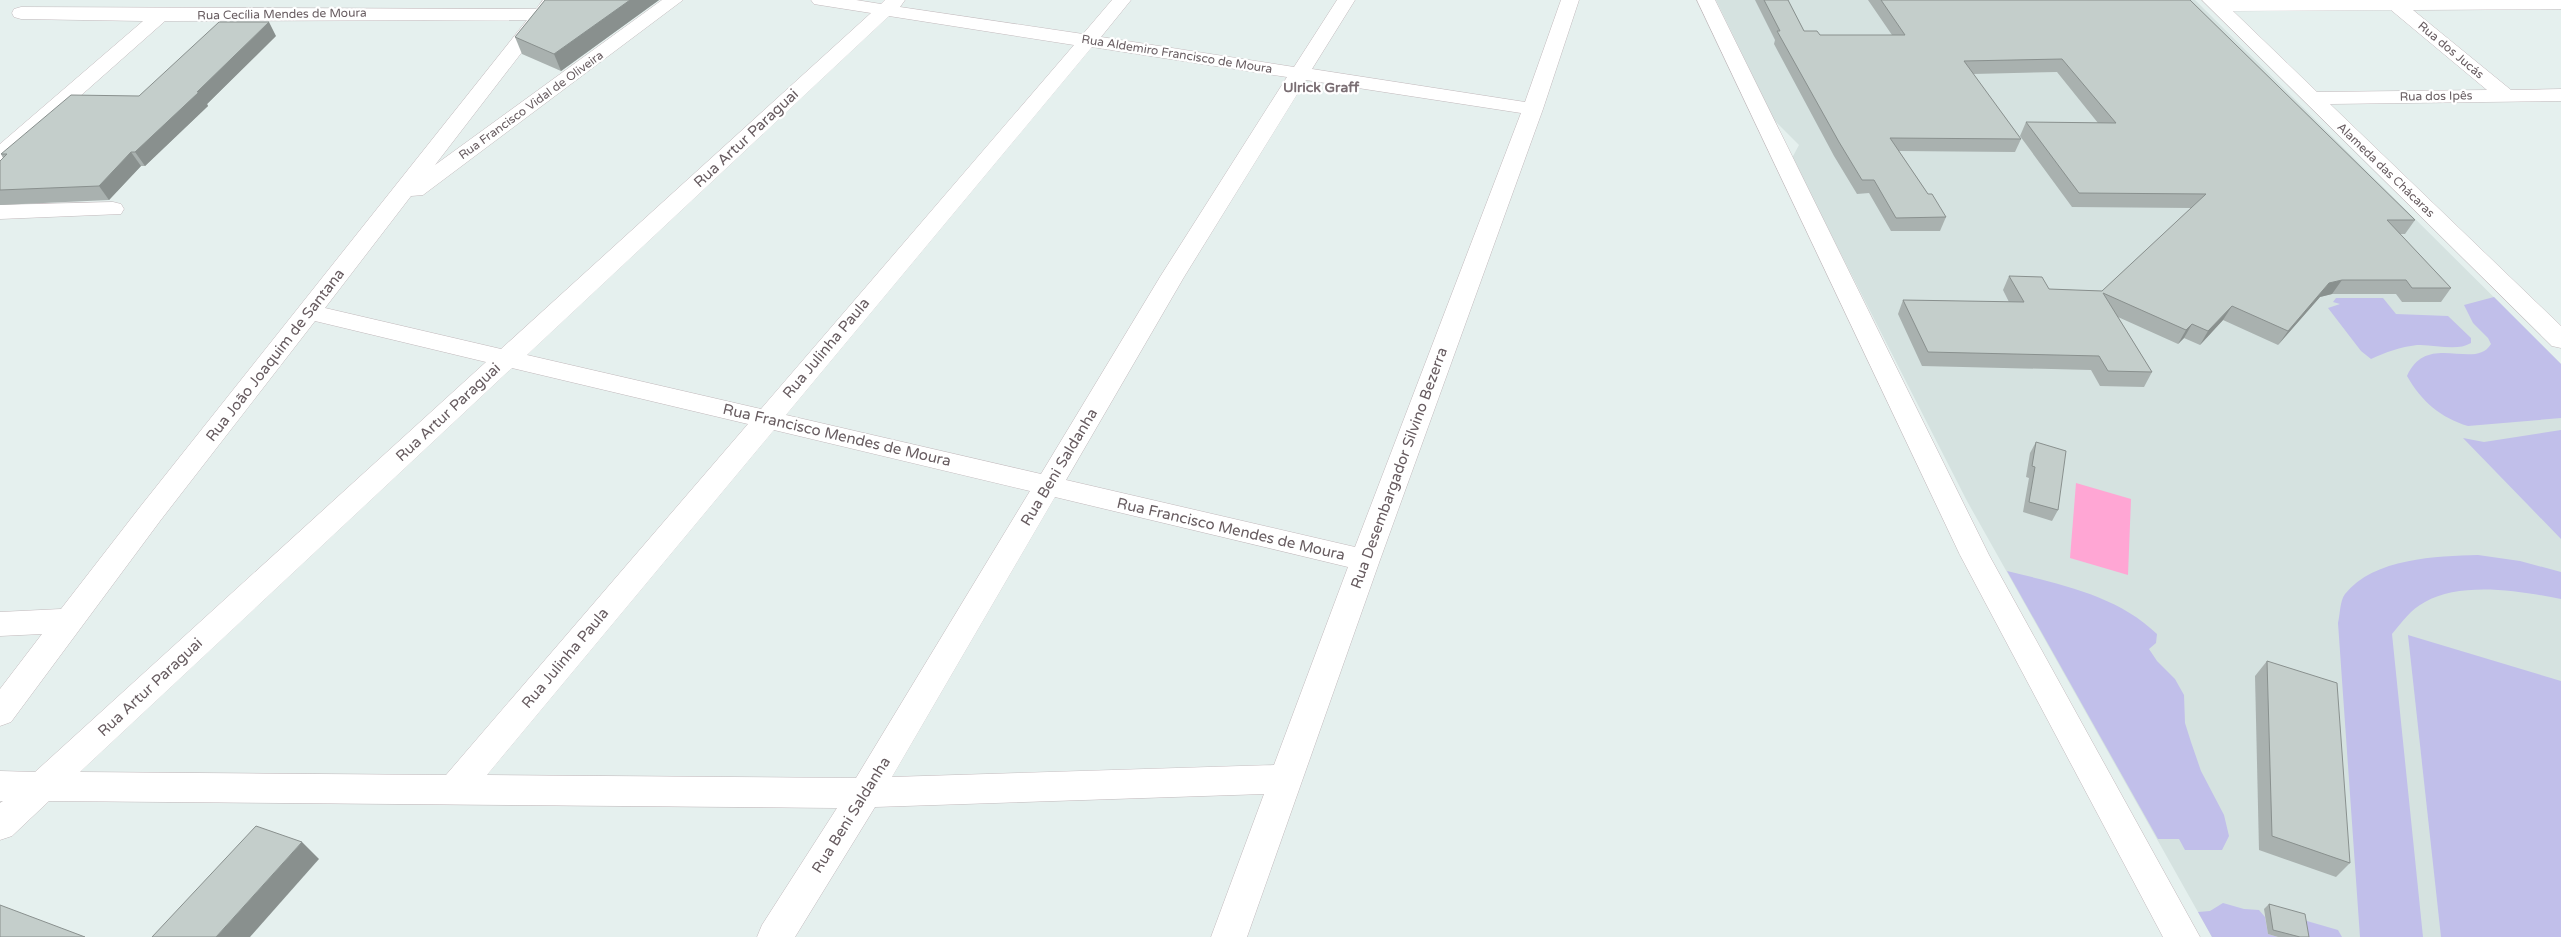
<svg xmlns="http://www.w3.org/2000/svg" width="2561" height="937" viewBox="0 0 2561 937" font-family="'Varela Round',sans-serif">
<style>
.education{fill:#d5e2e0}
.green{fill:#c1bfea}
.water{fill:#ffa6d4}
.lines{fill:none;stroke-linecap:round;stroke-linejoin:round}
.minor-casing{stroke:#c2b9bc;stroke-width:1}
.minor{fill:#fff;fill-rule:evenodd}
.wall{fill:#a9b1af}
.shaded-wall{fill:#89908e}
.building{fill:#c4cecb;stroke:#89908e}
.labels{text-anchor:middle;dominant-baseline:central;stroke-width:4.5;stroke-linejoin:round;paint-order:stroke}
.far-street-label{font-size:12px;fill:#675c60;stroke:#fff}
.far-neighbourhood-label{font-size:14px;font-weight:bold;fill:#796d72;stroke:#fff}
.street-label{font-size:15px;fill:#675c60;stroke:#fff}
</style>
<rect width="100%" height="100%" fill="#e5f0ee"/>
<path class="education" d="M1716 0H2195L2561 364V937H2212L1967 501 1792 158 1799 145 1774 120Z"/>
<g class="green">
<path d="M2494 297 2561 364V418L2468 426C2441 418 2421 401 2407 376 2427 331 2475 371 2491 344L2488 338 2473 323 2464 305Z"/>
<path d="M2336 298H2383L2396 314 2448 316 2471 338V343C2456 352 2435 344 2417 345 2400 347 2386 352 2371 359L2361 351 2328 308 2340 304 2333 302Z"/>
<path d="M2561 430V539L2463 438 2484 442Z"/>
<path d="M2478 555 2520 561 2561 572V599C2521 591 2461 581 2425 602 2411 609 2402 622 2392 634L2423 937H2360L2338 623C2340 615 2340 600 2345 594 2374 558 2437 556 2478 555Z"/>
<path d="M2007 571C2059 584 2117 595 2157 634L2156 643 2149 649 2157 661 2175 679 2184 695 2185 723 2191 742 2201 771 2224 815 2229 836 2222 850H2185L2179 839H2158Z"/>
<path d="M2408 635 2561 681V937H2441Z"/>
<path d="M2223 903 2244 909 2259 910 2265 917 2268 934 2278 937H2212L2198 912 2210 911Z"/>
<path d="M2300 919 2338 930 2342 937H2303Z"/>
</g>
<path class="water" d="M2076 483 2131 499 2128 575 2070 558Z"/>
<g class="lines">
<defs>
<g id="minor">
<path d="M543 0H562L435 165 662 0H683L423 195 411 196 325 308 501 349 871 13 820 5 814 4 811 0H856L881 4 885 0H905L900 7 1083 34 1112 0H1131L1101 37 1294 67 1337 0H1355L1312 69 1525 102 1561 0H1579L1543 109 1380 560 1247 937H1211L1264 794 875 807 795 937H757L762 925 837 808 49 801 12 836 0 840V803L3 801H0V771L35 772 486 362 315 321 160 521 11 722 0 726V689L42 634 0 636V612L61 609 140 507 527 20 165 21 8 160 0 161V144L143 21 21 19 14 17 12 13 14 9 21 7 536 9ZM889 16 1074 45 761 409 527 355ZM1092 47 1287 77 1160 277 1041 474 786 415ZM1306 80 1521 113 1355 547 1066 480 1184 277ZM512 368 748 424 446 775 80 772ZM774 430 1030 491 856 778 487 775ZM1055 497 1348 567 1274 765 892 777Z"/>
<path d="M1697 0H1715L1989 555 2200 937H2163L1960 555Z"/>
<path d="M2202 0H2561V9L2413 10 2511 90 2561 89V101L2330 104 2561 326V348L2552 346ZM2391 10 2487 90 2317 92 2233 11Z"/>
<path d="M113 202 121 204 124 209 121 214 0 219V205Z"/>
</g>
</defs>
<use href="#minor" class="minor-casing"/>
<use href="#minor" class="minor"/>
</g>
<g class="wall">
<path d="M545 0H659L561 71 522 54 515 37Z"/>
<path d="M1755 0H1788L1804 31 1820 35H1892L1868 0H2190L2415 220 2405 234H2400L2451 288 2441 302H2402L2396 294H2332L2320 297 2278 345 2223 320 2200 345 2184 338 2178 344 2118 317 2152 372 2144 387 2100 386 2091 370 1922 366 1898 314 1903 300 2009 302 2003 290 2009 276 2049 289 2102 291 2191 208 2072 207 2020 136 2026 122 2098 123 2057 72 1973 74 2021 139 2015 152 1899 151 1928 194 1946 217 1940 231H1891L1869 193 1857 194 1834 156 1774 44 1775 40Z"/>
<path d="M276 36 207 104 208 106 145 166H141L109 200 0 205V161L3 158 1 154 139 96Z"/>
<path d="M2036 442 2058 510 2052 521 2023 512 2029 478 2026 477 2030 453Z"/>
<path d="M2267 661 2350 863 2336 877 2259 850 2255 676Z"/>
<path d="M2269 904 2309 937H2278L2268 934 2264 909Z"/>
</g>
<g class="shaded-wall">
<path d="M630 0H659L561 71 554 54Z"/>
<path d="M269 22 276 36 207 104 208 106 145 166 135 152Z"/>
<path d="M131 152 141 166 109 200 99 186Z"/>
<path d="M2342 280 2332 294 2320 297 2278 345 2288 331 2329 283Z"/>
<path d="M2232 306 2223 320 2200 345 2208 331Z"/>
<path d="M2192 324 2184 338 2178 344 2186 330Z"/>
<path d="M302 842 319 859 250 937H216Z"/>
</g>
<g class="building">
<path d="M545 0H630L554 54 515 37Z"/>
<path d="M1764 0H1788L1804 31H1817L1820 35H1905L1881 0H2190L2415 220H2387L2451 288H2412L2406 280H2342L2329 283 2288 331 2232 306 2208 331 2192 324 2186 330 2103 293 2152 372 2108 371 2099 356 1928 352 1903 300 2024 302 2009 276 2042 277 2049 289 2102 291 2206 194 2079 193 2026 122 2116 123 2062 59 1964 61 2021 139 1890 138 1928 194H1932L1946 217 1896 218 1874 180H1862L1839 142 1777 31H1780Z"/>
<path d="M219 22H269L197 92H199L135 152H131L99 186 0 190V161L7 154H1L71 95 139 96Z"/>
<path d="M2036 442 2066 451 2058 510 2029 502 2035 467 2032 466Z"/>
<path d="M2267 661 2337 683 2350 863 2272 836Z"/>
<path d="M256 826 302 842 216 937H152Z"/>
<path d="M2269 904 2305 914 2309 937H2300L2273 930Z"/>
<path d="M0 905 85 937H0Z"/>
</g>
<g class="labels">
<g class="far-street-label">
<text transform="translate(282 14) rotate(-1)">Rua Cecília Mendes de Moura</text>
<text transform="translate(2451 50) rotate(40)">Rua dos Jucás</text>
<text transform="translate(1177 54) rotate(9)">Rua Aldemiro Francisco de Moura</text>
<text transform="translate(2436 96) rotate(-1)">Rua dos Ipês</text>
<text transform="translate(531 105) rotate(-36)">Rua Francisco Vidal de Oliveira</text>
<text transform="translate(2386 170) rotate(44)">Alameda das Chácaras</text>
</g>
<g class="far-neighbourhood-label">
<text x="1321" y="87">Ulrick Graff</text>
</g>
<g class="street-label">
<text transform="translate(746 138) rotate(-43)">Rua Artur Paraguai</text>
<text transform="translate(826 348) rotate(-50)">Rua Julinha Paula</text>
<text transform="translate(275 355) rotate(-52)">Rua João Joaquim de Santana</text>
<text transform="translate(448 412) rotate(-43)">Rua Artur Paraguai</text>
<text transform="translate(837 435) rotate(13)">Rua Francisco Mendes de Moura</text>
<text transform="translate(1059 467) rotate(-59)">Rua Beni Saldanha</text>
<text transform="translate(1399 468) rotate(-70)">Rua Desembargador Silvino Bezerra</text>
<text transform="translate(1231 529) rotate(13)">Rua Francisco Mendes de Moura</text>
<text transform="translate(565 658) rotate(-50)">Rua Julinha Paula</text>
<text transform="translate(150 687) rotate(-43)">Rua Artur Paraguai</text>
<text transform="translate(851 815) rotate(-58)">Rua Beni Saldanha</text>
</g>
</g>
</svg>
